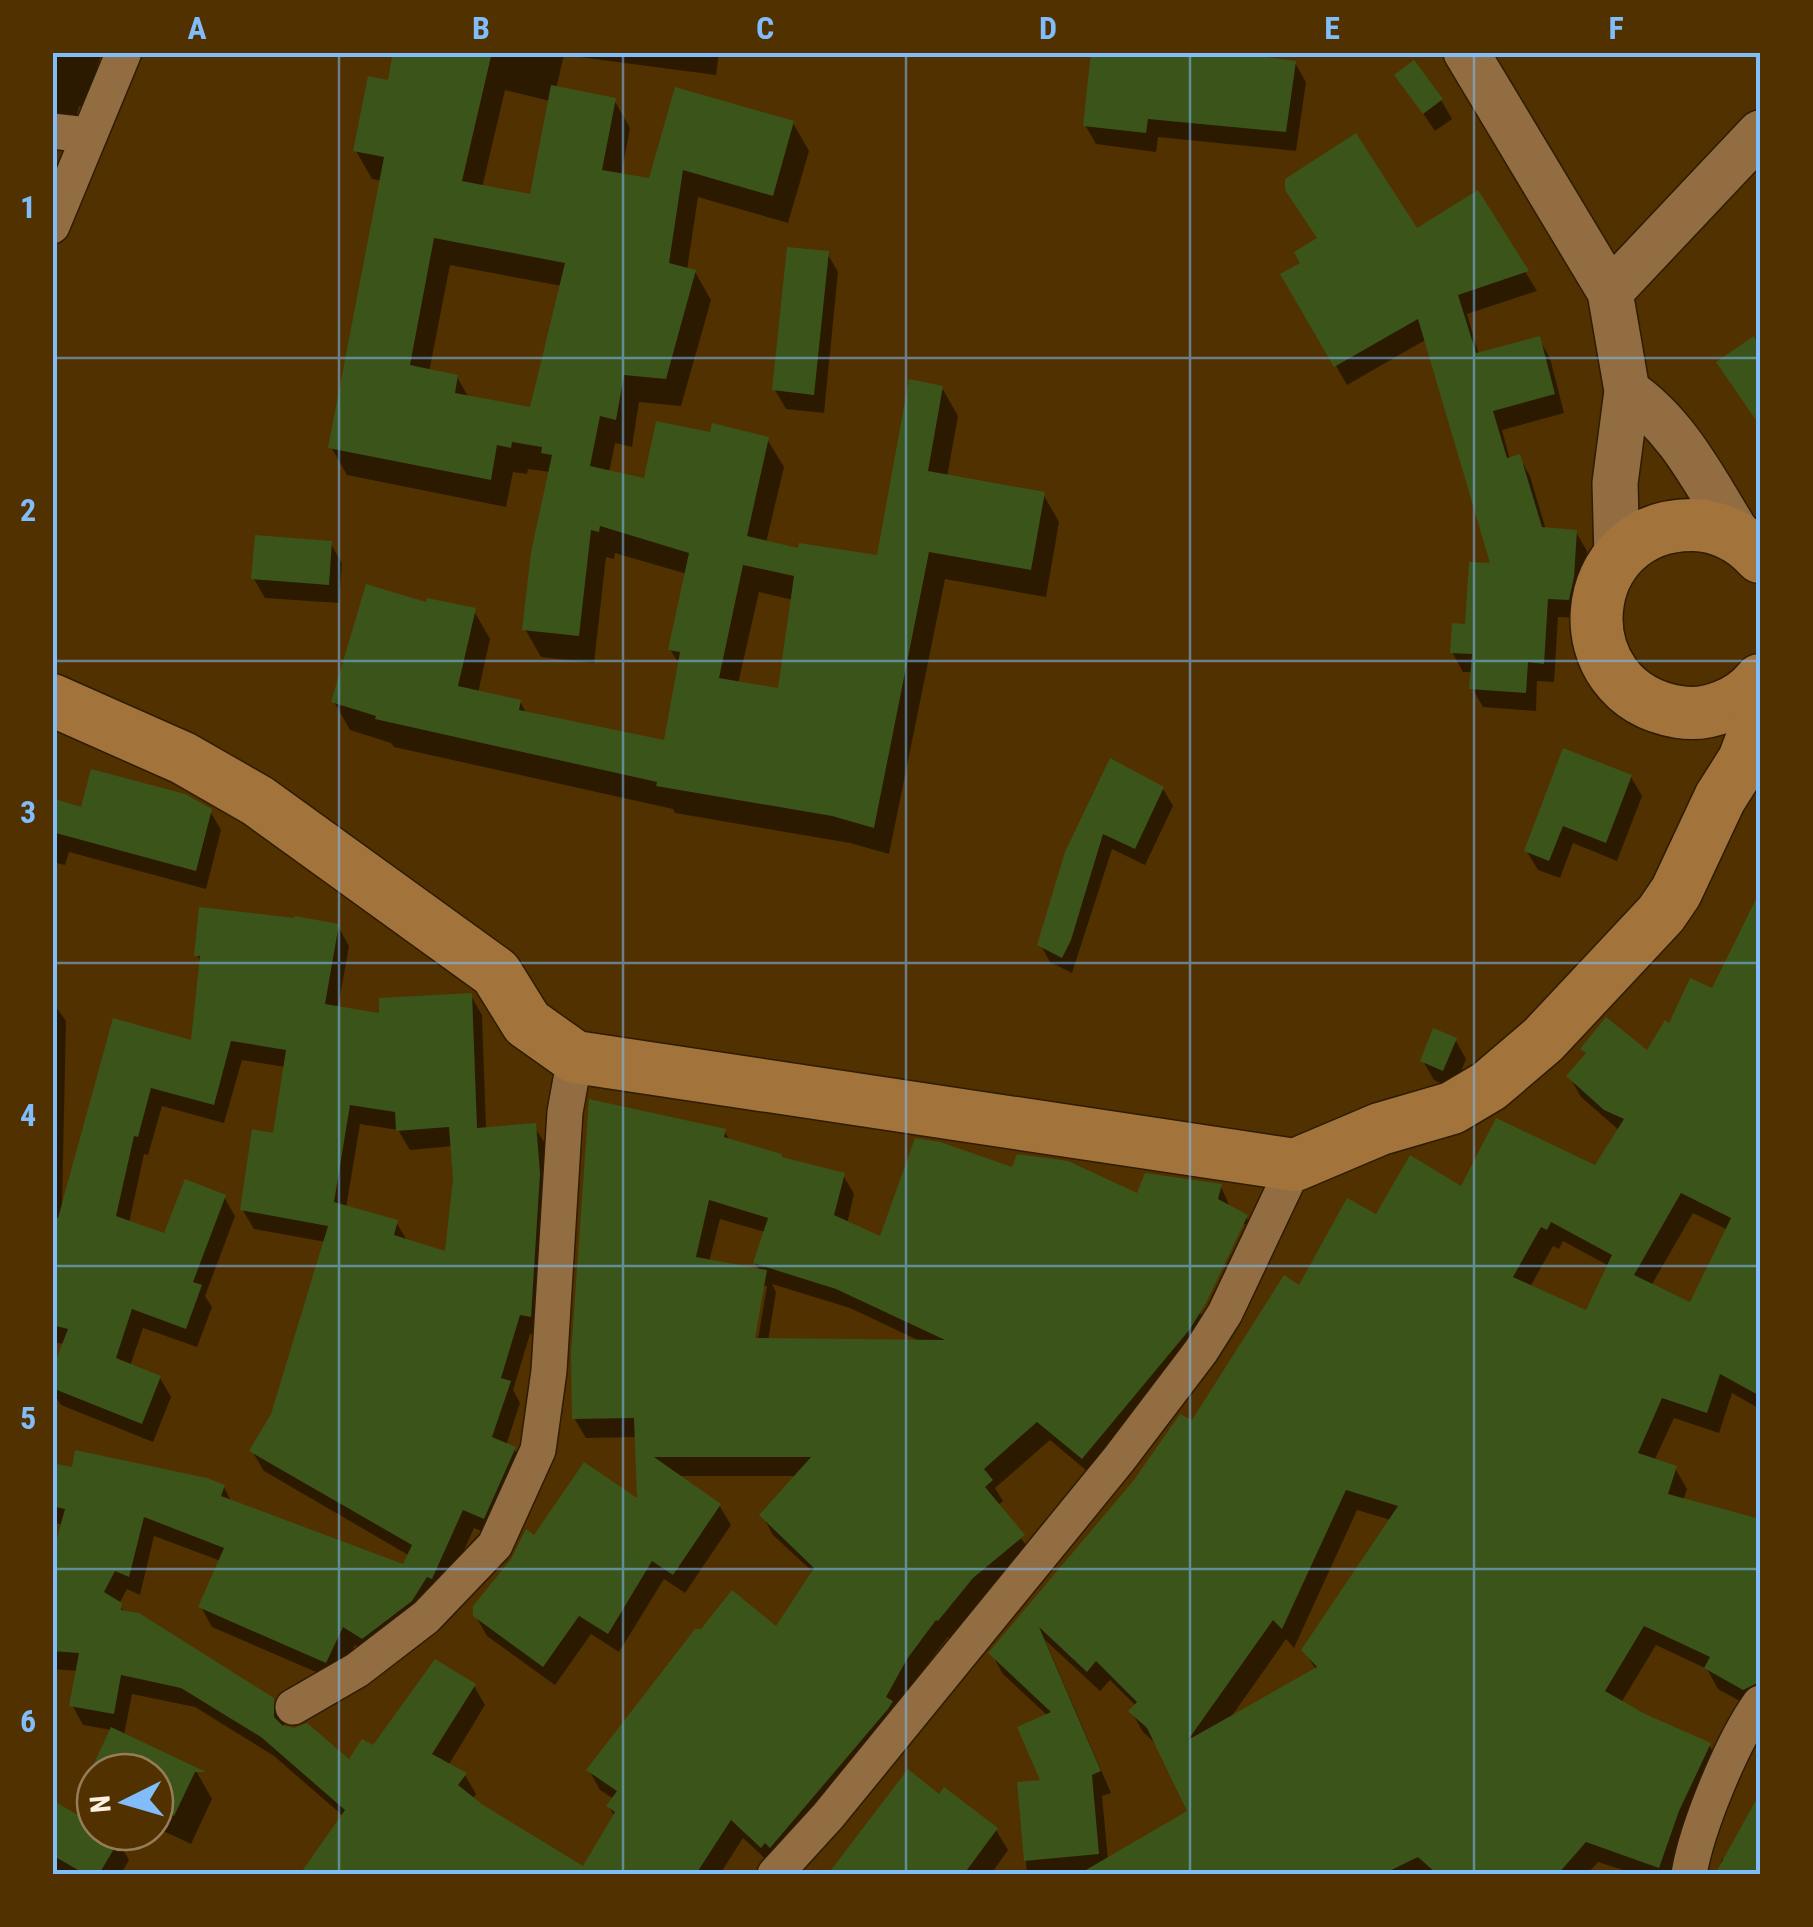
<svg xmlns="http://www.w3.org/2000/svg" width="1813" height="1927" viewBox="0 0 1813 1927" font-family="'Roboto Condensed',sans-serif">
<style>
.shadow{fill:#0007;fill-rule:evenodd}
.building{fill:#3b541a;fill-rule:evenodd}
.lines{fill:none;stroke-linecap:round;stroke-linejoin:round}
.minor-casing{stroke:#2e1c05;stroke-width:38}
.tertiary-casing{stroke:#2e1c05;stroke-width:48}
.secondary-casing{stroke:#2e1c05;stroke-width:55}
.minor{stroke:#926d42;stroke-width:35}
.tertiary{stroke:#926d42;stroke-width:45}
.secondary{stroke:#a2743c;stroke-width:52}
.grid{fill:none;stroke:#80bdfa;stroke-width:2.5;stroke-opacity:0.55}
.neatline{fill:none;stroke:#80bdfa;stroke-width:4}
.grid-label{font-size:32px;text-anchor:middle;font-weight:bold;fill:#80bdfa}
</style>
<rect width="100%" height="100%" fill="#523100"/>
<g class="shadow">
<path d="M52 52H102L84 107 79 106 72 134 52 141Z"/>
<path d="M396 52H719L716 75 564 55 556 89 614 100 630 128 621 176 651 181 793 123 809 151 788 223 698 197 687 270 695 272 711 300 681 406 639 402 632 447 615 443 609 473 646 481 712 435 767 439 784 467 766 543 800 551 879 557 942 388 958 416 947 477 1043 494 1059 522 1046 597 945 579 889 854 850 843 675 813 673 809 394 747 391 743 350 730 334 702 428 605 474 611 490 639 478 693 520 702 527 714 666 743 680 666 670 649 687 574 615 553 614 559 606 557 594 663 541 657 525 629 550 472 528 469 527 474 513 472 506 507 347 475 331 447 382 181 372 179 356 151 390 82ZM505 90 550 101 532 197 482 188ZM450 265 562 286 531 410 469 398 457 377 429 372ZM759 592 793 600 780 691 738 684Z"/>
<path d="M1295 63 1306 82 1296 151 1158 137 1156 152 1096 144 1085 125Z"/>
<path d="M1397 75 1441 100 1452 119 1435 131Z"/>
<path d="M1477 193 1537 291 1467 314 1479 355 1539 339 1550 358 1564 413 1502 430 1510 460 1519 457 1530 476 1546 530 1576 532 1587 551 1584 598 1579 618 1558 617 1554 682 1537 681 1536 711 1483 707 1472 688 1473 672H1463L1452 652 1494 566 1427 339 1347 385 1284 275 1416 232Z"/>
<path d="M827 253 838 272 824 413 786 409 775 390Z"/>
<path d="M331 544 342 563 339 603 265 598 254 579Z"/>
<path d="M1122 765 1163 789 1173 806 1145 865 1112 849 1072 973 1050 962 1040 944Z"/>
<path d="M1631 777 1642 796 1617 861 1573 843 1560 878 1538 870 1526 850Z"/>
<path d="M52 801 83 810 210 811 221 830 206 889 69 852 65 865 52 862Z"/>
<path d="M1760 896V1409L1732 1393 1719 1433 1674 1418 1654 1461 1675 1468 1687 1489 1683 1501 1759 1521 1760 1517V1706L1756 1710 1718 1689 1707 1669 1656 1645 1621 1703 1709 1745 1721 1766 1675 1874H1635L1598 1862 1587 1874H1027L1019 1784 1044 1782 1048 1716 1003 1674 991 1653 1192 1423 1300 1288 1377 1218 1462 1189 1596 1169 1620 1131 1581 1097 1569 1076 1587 1055 1583 1049 1648 1054 1670 1026 1713 992ZM1693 1213 1728 1230 1691 1305 1651 1286ZM1563 1241 1609 1266 1588 1313 1530 1287 1553 1246 1559 1249ZM1357 1510 1391 1520 1304 1650 1316 1670 1229 1720 1286 1639 1294 1648ZM1045 1640 1100 1691 1110 1680 1136 1706 1131 1711 1143 1732 1158 1746 1190 1812 1108 1860 1102 1796 1111 1793Z"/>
<path d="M338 926 349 946 338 1008 382 1016 471 996 482 1015 486 1129 534 1126 546 1145 541 1336 530 1334 513 1390 520 1403 506 1446 514 1449 526 1469 495 1537 474 1528 443 1597 374 1658 355 1645 337 1681 212 1627 201 1607 221 1561 154 1536 140 1595 127 1589 119 1604 125 1613 272 1700 284 1720V1728L349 1763 474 1686 485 1705 448 1766 465 1775 476 1794 472 1800 584 1870 615 1817 609 1807 614 1799 600 1790 589 1770 777 1629 814 1573 773 1535 762 1515 798 1476H677L719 1505 731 1525 685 1593 664 1579 619 1652 591 1634 555 1685 487 1636 475 1615 535 1538 639 1503 637 1437 586 1438 574 1418 725 1132 730 1141 783 1160 843 1175 854 1194 847 1224 881 1240 1014 1171 1138 1197 1221 1187 1231 1209 1246 1217 1257 1237 1217 1323 1094 1477 1050 1440 995 1488 1003 1501 997 1506 1034 1556 950 1639 948 1637 773 1866 743 1838 720 1874H303L343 1816 274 1756 195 1707 132 1694 124 1735 195 1769 212 1799 191 1844 155 1827V1772H95V1782L91 1775 112 1730 83 1725 72 1705 78 1671 52 1669V1568L63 1525 52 1522V1465L224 1487 232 1503 404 1568 410 1556 264 1471 252 1451 273 1415 326 1242 254 1229 242 1209 275 1136 286 1067 242 1060 224 1123 162 1106 148 1155 144 1154 129 1223 166 1236 224 1197 235 1216 205 1296 212 1307 197 1347 143 1328 130 1366 160 1378 171 1397 153 1442 61 1405 52 1391V1377L65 1344 52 1342V1001L66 1021 62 1206 115 1021 193 1043 202 964 197 955ZM360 1124 398 1130 410 1150 453 1146 455 1179 447 1254 408 1242 396 1222 346 1208ZM720 1219 765 1232 755 1263 760 1272 709 1262ZM1241 1224H1246L1203 1315 1199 1313ZM772 1284 850 1308 922 1342 768 1341 776 1292ZM761 1286H767L756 1351 751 1350Z"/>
<path d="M1455 1039 1466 1059 1454 1089 1434 1080 1423 1061Z"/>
<path d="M908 1773 940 1798 996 1830 1008 1850 991 1874H831Z"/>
<path d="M1760 1798V1874H1717L1722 1859 1726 1860Z"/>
<path d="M52 1803 95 1827V1832H103L118 1841 129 1860 121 1874H52Z"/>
</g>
<g class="building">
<path d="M393 52H492L462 181 530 194 551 85 616 98 602 170 649 178 675 87 794 121 773 196 683 170 669 263 696 270 666 379 624 375 616 420 600 416 590 466 644 478 656 421 710 432 712 423 769 437 747 536 798 548 799 543 877 555 909 379 943 386 928 471 1045 492 1031 570 929 552 874 828 832 816 656 786 657 782 375 719 376 716 331 702 366 584 426 602 427 598 476 608 458 686 521 700 519 710 664 740 680 652 668 650 689 553 600 526 599 532 591 530 579 636 522 630 531 552 552 455 541 453 542 447 512 442 511 448 497 445 491 480 328 448 384 157 353 151 368 76 388 80ZM434 238 565 263 530 407 455 393 458 375 410 365ZM743 565 794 576 778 688 719 678Z"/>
<path d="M1091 52H1227L1296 61 1286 132 1148 119 1146 133 1083 126Z"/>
<path d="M1414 60 1443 99 1423 114 1394 75Z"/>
<path d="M1356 133 1417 228 1478 190 1529 271 1458 295 1476 353 1540 336 1555 394 1493 411 1507 458 1520 454 1542 527 1577 530 1574 577 1569 600 1548 599 1544 664 1528 662 1526 693 1469 689 1472 654 1450 653 1452 623 1465 624 1469 562 1490 563 1418 319 1334 367 1280 274 1300 263 1294 252 1317 238 1285 190V179Z"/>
<path d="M787 247 829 251 814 395 772 390Z"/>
<path d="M1754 336 1760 353V426L1716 362Z"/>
<path d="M255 535 332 541 329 585 251 579Z"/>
<path d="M1563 748 1632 775 1606 843 1563 826 1549 861 1524 851Z"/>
<path d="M1110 758 1164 787 1135 849 1103 834 1071 940 1062 958 1037 945 1065 852Z"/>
<path d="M91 769 185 794 212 809 196 871 52 832V798L81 807Z"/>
<path d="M1760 891V1396L1720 1374 1707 1413 1662 1398 1638 1453 1677 1466 1668 1494 1760 1519V1682L1743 1690 1704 1668 1710 1657 1644 1626 1605 1691 1645 1714 1711 1743 1679 1811 1659 1868 1586 1842 1558 1874H1437L1418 1857 1383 1874H1079L1187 1811 1147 1728 1128 1711 1137 1702 1096 1661 1087 1672 1039 1627 1101 1771 1092 1775 1099 1854 1024 1861 1017 1782 1040 1780 1017 1727 1051 1712 988 1653 1134 1480 1180 1414 1192 1420 1284 1275 1299 1285 1347 1198 1376 1214 1410 1155 1461 1186 1496 1118 1595 1165 1624 1119 1604 1110 1566 1076 1586 1053 1580 1049 1606 1017 1647 1050 1665 1020 1669 1023 1690 978 1712 988ZM1681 1193 1731 1218 1690 1302 1634 1275ZM1551 1222 1612 1255 1586 1310 1513 1277 1541 1227 1547 1230ZM1346 1490 1398 1506 1301 1650 1317 1667 1188 1740 1273 1620 1282 1629Z"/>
<path d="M199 907 294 918 295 916 339 924 325 1004 379 1013V998L472 993 477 1128 536 1123 540 1173 531 1317 520 1315 501 1378 511 1381 492 1437 516 1447 484 1519 463 1510 432 1579 427 1577 412 1601 362 1639 343 1627 326 1663 198 1607 224 1548 144 1517 129 1577 115 1571 104 1592 122 1603 121 1610 139 1613 274 1698V1717L282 1725 294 1728 307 1723 349 1759 362 1739 373 1745 435 1659 476 1684 432 1754 467 1773 458 1785 483 1805 583 1866 615 1812 606 1806 617 1791 586 1770 695 1629H701L732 1590 776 1626 814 1568 759 1515 811 1457H654L721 1504 673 1575 652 1561 608 1634 579 1616 543 1667 473 1616V1606L511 1559 526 1529 534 1535 584 1462 637 1498 634 1418 572 1419 571 1354 589 1099 726 1129 724 1137 782 1154V1157L845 1173 834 1215 880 1236 915 1138 940 1142 1012 1167 1017 1154 1068 1161 1137 1193 1145 1173 1222 1184 1218 1199 1248 1215 1206 1303 1190 1329 1082 1459 1037 1422 984 1469 993 1480 985 1487 1025 1535 973 1578 938 1621 936 1620 907 1659 886 1697 893 1701 888 1709 770 1848 765 1843 761 1848 731 1820 696 1874H300L345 1810 261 1737 181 1688 121 1675 114 1714 69 1706 79 1653 52 1651V1557L65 1509 52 1506V1463L72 1467 75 1450 207 1478 225 1485 221 1496 403 1564 412 1545 249 1451 271 1414 328 1226 240 1210 252 1129 273 1133 286 1050 231 1041 214 1105 151 1088 138 1137 134 1136 116 1216 164 1233 185 1179 226 1195 193 1282 202 1285 186 1329 132 1309 116 1358 161 1376 142 1424 52 1388V1370L68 1329 52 1325V1218H58L113 1018 191 1040 200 956H194ZM350 1105 395 1112 396 1131 449 1127 453 1179 445 1251 394 1235 398 1220 334 1202ZM709 1200 768 1218 753 1263 836 1289 945 1340 755 1338 767 1270 696 1257Z"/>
<path d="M1433 1028 1457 1038 1443 1071 1420 1061Z"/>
<path d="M111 1727 206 1772H195L174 1816 155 1807V1772H90Z"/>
<path d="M908 1769 939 1794 944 1787 998 1828 964 1874H828Z"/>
<path d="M1760 1793V1874H1715Z"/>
<path d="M52 1800 95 1825V1832H124L99 1874H85L52 1855Z"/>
</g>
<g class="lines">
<defs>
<g id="minor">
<path d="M52 131 87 135"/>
<path d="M52 226 124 52"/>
<path d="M293 1707 357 1670 426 1617 495 1545 538 1450 549 1371 565 1112 575 1057"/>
<path d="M775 1874 828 1816 1119 1459 1201 1351 1225 1313 1295 1165"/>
<path d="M1689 1874C1697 1827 1732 1742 1760 1703"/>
</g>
<g id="tertiary">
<path d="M1466 52 1610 292 1627 391 1615 483 1617 558"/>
<path d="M1610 292 1760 133"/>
<path d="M1627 391C1679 426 1707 486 1740 538"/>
</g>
<g id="secondary">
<path d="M1760 557C1743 538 1720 526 1694 525 1574 523 1560 693 1679 712 1708 717 1742 703 1760 680"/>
<path d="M52 700 183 758 258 801 496 973 527 1023 575 1057 1295 1165 1380 1129 1452 1108 1489 1086 1543 1040 1661 914 1676 892 1720 798 1744 760 1756 728 1754 688"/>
</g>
</defs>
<use href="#minor" class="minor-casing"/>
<use href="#tertiary" class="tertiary-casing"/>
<use href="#secondary" class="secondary-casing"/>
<use href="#minor" class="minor"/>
<use href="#tertiary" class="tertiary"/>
<use href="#secondary" class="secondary"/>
</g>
<path class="grid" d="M339 52V1874M623 52V1874M906 52V1874M1190 52V1874M1474 52V1874M52 358H1760M52 661H1760M52 963H1760M52 1266H1760M52 1569H1760"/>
<rect width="1813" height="1927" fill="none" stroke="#523100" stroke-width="110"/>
<g transform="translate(125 1802) rotate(265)"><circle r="48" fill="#523100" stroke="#967d5a" stroke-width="2.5"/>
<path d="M0-8L18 38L0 25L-18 38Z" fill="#80bdfa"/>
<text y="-15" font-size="28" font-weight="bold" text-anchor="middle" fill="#fcf0e2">N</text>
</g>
<rect x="55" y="55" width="1703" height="1817" class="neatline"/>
<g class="grid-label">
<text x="197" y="39">A</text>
<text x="481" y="39">B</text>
<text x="765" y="39">C</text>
<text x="1048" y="39">D</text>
<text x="1332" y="39">E</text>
<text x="1616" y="39">F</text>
<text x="28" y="218">1</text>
<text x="28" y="521">2</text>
<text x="28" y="823">3</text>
<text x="28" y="1126">4</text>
<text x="28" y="1429">5</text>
<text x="28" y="1732">6</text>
</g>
</svg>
